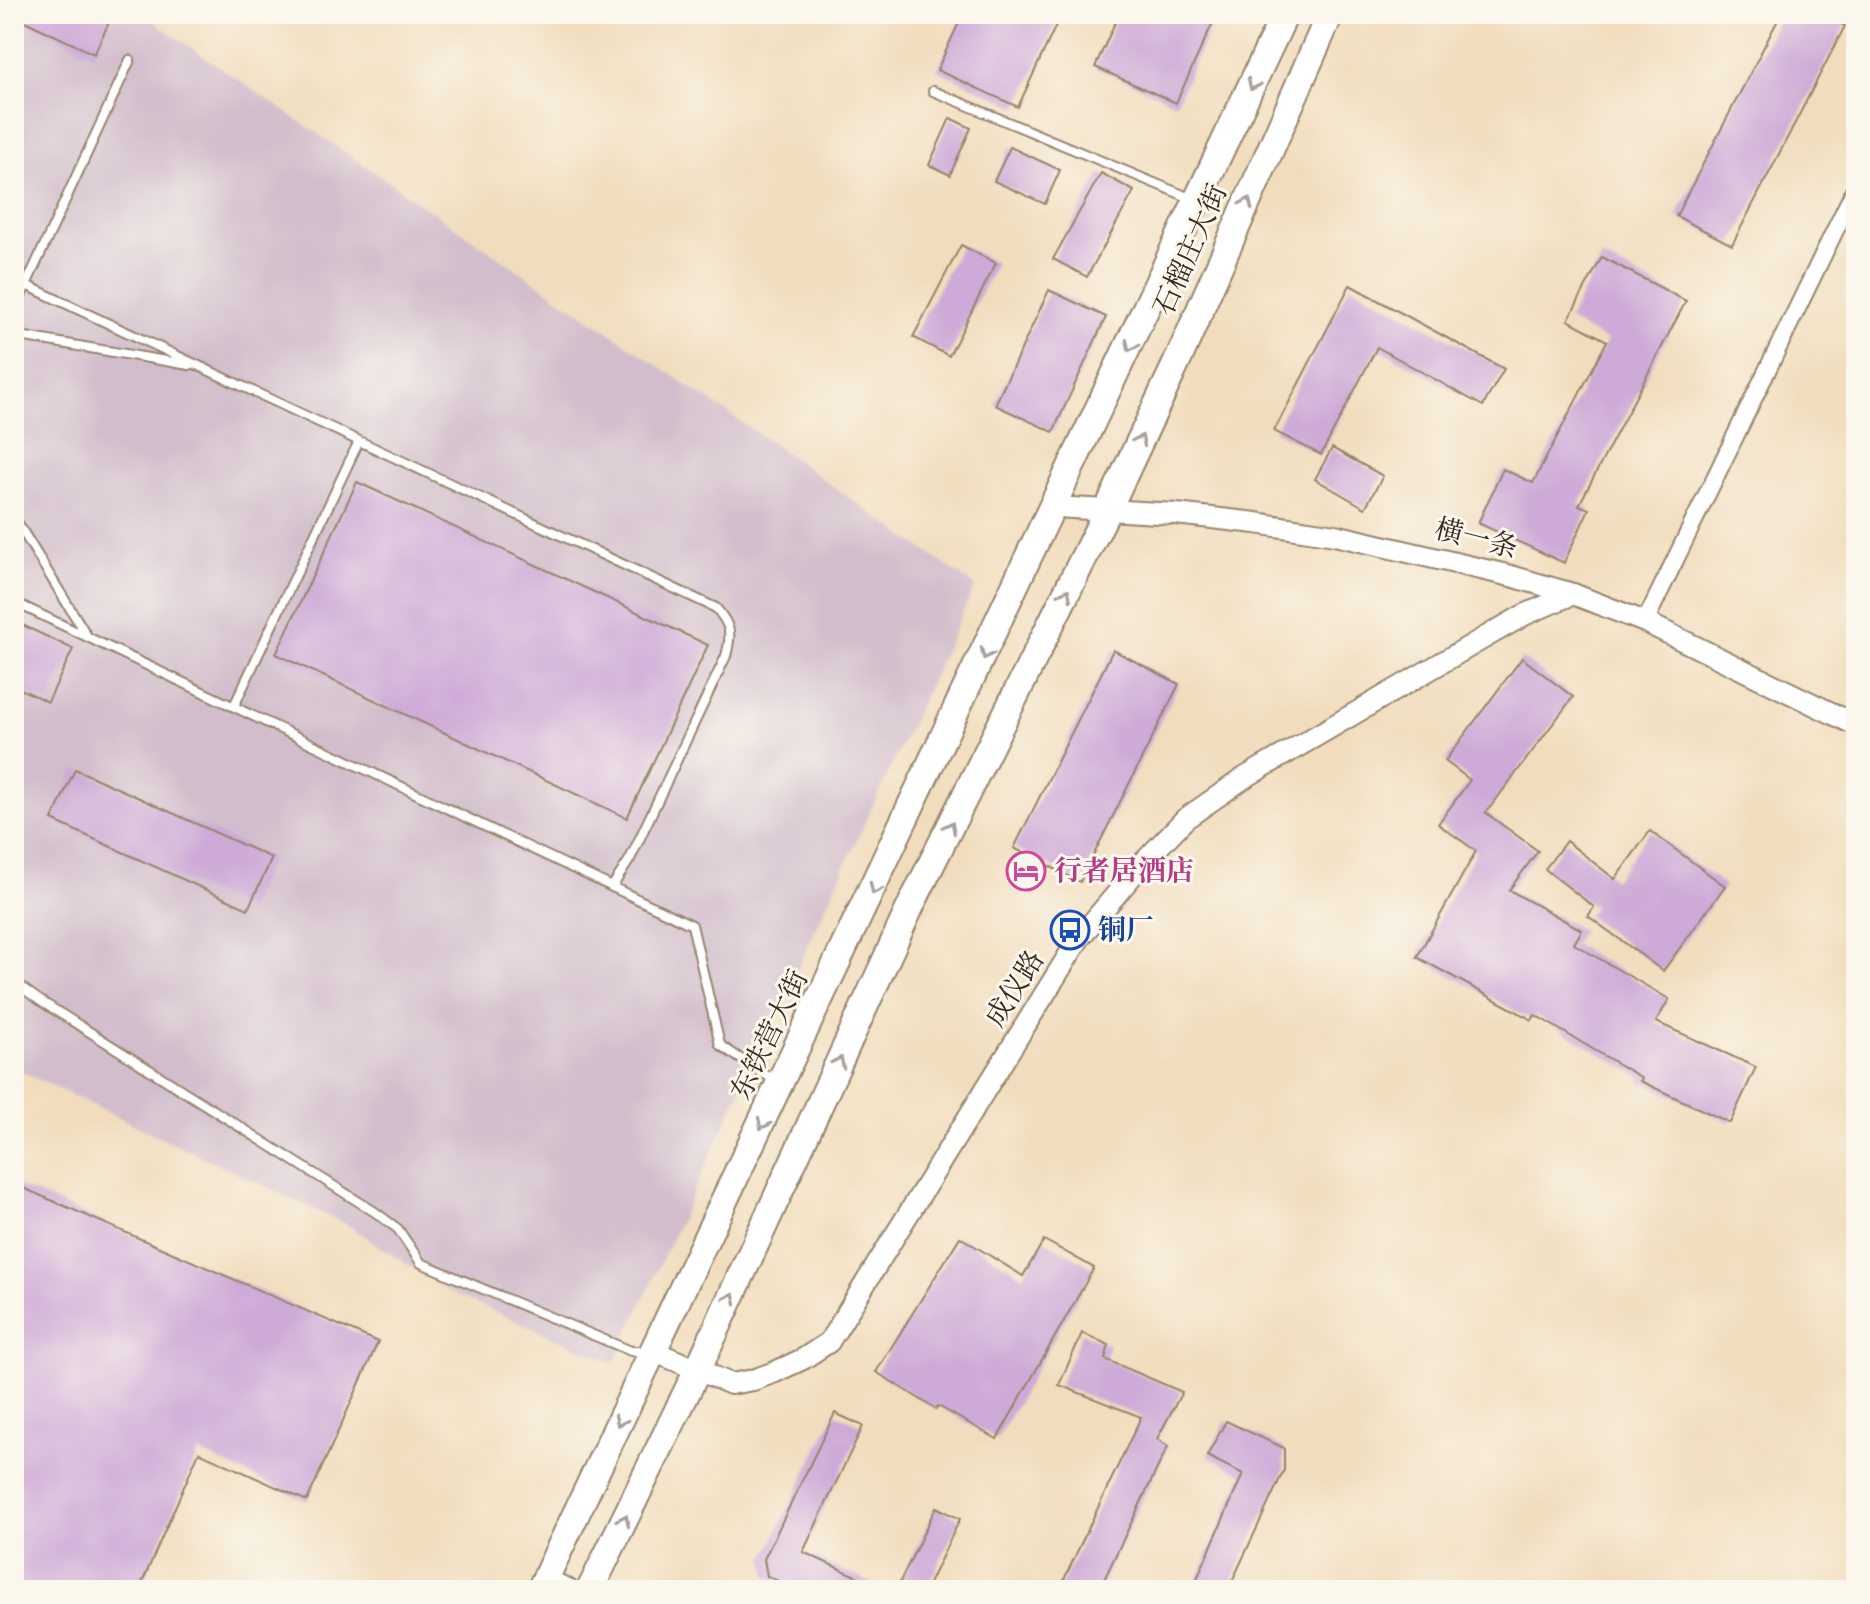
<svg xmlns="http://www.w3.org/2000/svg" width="1870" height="1604" viewBox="0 0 1870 1604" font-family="'IM FELL DW Pica','Noto Serif SC',serif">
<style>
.industrial{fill:#d1bdcc}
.building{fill:#cdaad7}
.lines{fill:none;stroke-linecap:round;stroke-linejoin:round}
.service-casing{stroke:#96846e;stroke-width:12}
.minor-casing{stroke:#96846e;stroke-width:20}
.tertiary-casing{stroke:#96846e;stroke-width:24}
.secondary-casing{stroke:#96846e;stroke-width:26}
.primary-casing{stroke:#96846e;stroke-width:30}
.service{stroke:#fff;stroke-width:8}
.minor{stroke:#fff;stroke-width:16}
.tertiary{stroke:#fff;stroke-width:20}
.secondary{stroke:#fff;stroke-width:22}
.primary{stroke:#fff;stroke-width:26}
.oneway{stroke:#a79f9a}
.labels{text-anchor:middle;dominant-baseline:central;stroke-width:6;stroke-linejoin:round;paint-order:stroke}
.street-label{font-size:28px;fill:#3b2a1e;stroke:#fbf7ec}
.hotel-label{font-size:28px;font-weight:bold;fill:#b23c85;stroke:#fbf7ec;text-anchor:start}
.transit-label{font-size:28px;font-weight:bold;fill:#164399;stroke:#fbf7ec;text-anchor:start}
</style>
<rect width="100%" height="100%" fill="#fbf7ec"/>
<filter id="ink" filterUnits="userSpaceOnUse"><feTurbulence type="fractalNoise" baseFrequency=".0125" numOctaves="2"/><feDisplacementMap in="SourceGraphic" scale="16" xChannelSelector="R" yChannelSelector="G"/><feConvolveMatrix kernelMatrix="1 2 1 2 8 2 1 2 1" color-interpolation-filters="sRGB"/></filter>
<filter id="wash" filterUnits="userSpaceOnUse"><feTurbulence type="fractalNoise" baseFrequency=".006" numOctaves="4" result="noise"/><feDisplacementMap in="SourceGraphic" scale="32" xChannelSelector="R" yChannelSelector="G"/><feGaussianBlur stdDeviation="1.8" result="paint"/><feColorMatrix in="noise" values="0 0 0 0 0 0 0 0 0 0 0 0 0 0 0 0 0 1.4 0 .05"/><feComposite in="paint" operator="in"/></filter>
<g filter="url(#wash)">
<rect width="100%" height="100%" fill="#f1ddbd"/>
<path class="industrial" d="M14 14H142L763 437 975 586 614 1363 451 1293 349 1226 14 1068Z"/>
<g id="blocks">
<g class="building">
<path d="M14 14H113L94 54 14 16Z"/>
<path d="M963 14H1037L1057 23 1018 107 937 70Z"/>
<path d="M1119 14H1201L1214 20 1176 103 1095 67Z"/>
<path d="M1781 14H1822L1845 26 1732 245 1676 216Z"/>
<path d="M950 118 971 128 950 175 929 165Z"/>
<path d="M1010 147 1060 170 1045 204 994 181Z"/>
<path d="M1101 173 1134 191 1087 277 1053 259Z"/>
<path d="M961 245 996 263 949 356 913 337Z"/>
<path d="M1602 257 1686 301 1579 505 1589 509 1564 563 1478 523 1503 469 1533 483 1607 341 1568 320Z"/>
<path d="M1350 285 1504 369 1483 406 1377 347 1321 455 1274 431Z"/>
<path d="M1049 290 1106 317 1053 432 995 405Z"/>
<path d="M1332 448 1383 476 1365 508 1315 479Z"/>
<path d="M357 482 708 645 627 818 276 654Z"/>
<path d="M14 621 73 649 48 702 14 686Z"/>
<path d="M1113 650 1179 684 1080 882 1014 848Z"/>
<path d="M1522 658 1573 697 1486 813 1538 851 1509 890 1582 930 1574 944 1669 999 1656 1022 1756 1067 1730 1123 1640 1081 1642 1078 1535 1015 1532 1020 1417 957 1476 851 1438 824 1470 780 1445 761Z"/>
<path d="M75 769 272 858 248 909 52 820Z"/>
<path d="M1650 831 1725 886 1663 971 1588 916 1594 907 1545 869 1566 841 1615 879Z"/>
<path d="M14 1184 378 1342 307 1501 199 1452 139 1590H14Z"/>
<path d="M960 1237 1023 1276 1044 1240 1094 1268 997 1439 938 1406 936 1409 876 1372Z"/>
<path d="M1082 1333 1109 1345 1105 1359 1182 1392 1157 1439 1168 1446 1099 1590H1059L1141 1417 1059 1385Z"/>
<path d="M835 1413 863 1426 803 1552 886 1590H797L767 1576 764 1559Z"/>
<path d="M1226 1421 1284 1448V1470L1228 1590H1192L1243 1474 1207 1456Z"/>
<path d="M936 1507 960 1519 926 1590H896Z"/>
</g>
</g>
</g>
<g filter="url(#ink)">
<use href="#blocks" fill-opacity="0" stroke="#96846e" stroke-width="2"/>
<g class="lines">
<defs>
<g id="service">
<path d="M933 91 1195 200"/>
<path d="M26 285 716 608C731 626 732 633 726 656L630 859 612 887"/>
<path d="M14 311 130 60"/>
<path d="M14 335 189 365"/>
<path d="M14 517 87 636"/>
<path d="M14 602 692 925 720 1045 760 1072 778 1081"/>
<path d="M234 706 359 441"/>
<path d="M14 982 39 1000 375 1212 398 1229 421 1263 631 1351H649"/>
</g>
<path id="minor" d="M1645 622 1856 187"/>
<g id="tertiary">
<path d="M1055 507 1176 514 1256 523 1335 535 1511 576 1573 594 1645 622 1856 725"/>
<path d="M653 1351 731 1384 753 1380 775 1372 803 1359 829 1342 1080 937 1142 864 1185 819 1244 778 1477 642 1524 615 1573 594"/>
</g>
<path id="secondary" d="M545 1580 567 1590"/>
<g id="primary">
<path d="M540 1590C790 1065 1041 541 1285 14"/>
<path d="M590 1590 698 1369 912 903 1107 511 1177 362 1330 14"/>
</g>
</defs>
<use href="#service" class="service-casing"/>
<use href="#minor" class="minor-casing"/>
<use href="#tertiary" class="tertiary-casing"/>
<use href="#secondary" class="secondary-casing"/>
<use href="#primary" class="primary-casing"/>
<use href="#service" class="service"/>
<use href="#minor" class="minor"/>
<use href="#tertiary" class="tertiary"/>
<use href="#secondary" class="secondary"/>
<use href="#primary" class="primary"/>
</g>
<defs><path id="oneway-chevron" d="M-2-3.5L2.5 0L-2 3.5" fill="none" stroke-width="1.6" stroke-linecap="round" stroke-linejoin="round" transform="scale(2)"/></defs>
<g class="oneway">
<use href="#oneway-chevron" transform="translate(1253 85) rotate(115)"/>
<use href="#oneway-chevron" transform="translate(1247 203) rotate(-66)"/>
<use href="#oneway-chevron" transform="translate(1131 346) rotate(115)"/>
<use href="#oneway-chevron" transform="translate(1140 440) rotate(-65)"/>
<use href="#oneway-chevron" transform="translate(1066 594) rotate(-63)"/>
<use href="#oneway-chevron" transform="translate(986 654) rotate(115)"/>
<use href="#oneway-chevron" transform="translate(950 827) rotate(-63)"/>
<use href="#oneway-chevron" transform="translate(875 889) rotate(115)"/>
<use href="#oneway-chevron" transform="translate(839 1062) rotate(-65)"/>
<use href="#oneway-chevron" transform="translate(763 1124) rotate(116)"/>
<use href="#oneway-chevron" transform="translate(731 1298) rotate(-66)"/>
<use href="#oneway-chevron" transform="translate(620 1421) rotate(115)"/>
<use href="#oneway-chevron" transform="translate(624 1520) rotate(-64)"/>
</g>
</g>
<defs>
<symbol id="hotel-ring" viewBox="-11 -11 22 22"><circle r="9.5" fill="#fbf7ec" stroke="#d1479c" stroke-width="1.5"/><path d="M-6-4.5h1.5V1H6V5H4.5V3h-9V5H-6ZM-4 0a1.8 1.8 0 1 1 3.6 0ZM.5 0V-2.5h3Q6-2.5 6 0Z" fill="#d1479c"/></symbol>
<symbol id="bus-ring" viewBox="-11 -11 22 22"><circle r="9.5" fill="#fbf7ec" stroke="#1a4fb4" stroke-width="1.5"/><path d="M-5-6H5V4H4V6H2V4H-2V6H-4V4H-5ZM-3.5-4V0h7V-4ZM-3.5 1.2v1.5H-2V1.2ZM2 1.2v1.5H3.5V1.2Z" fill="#1a4fb4"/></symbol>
</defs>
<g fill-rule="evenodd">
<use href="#hotel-ring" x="1004" y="849" width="44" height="44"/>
<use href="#bus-ring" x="1048" y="908" width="44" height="44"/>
</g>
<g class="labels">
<g class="street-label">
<text transform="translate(1191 250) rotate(-66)">石榴庄大街</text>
<text transform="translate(1476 539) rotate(14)">横一条</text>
<text transform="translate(1015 989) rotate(-58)">成仪路</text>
<text transform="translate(770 1035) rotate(-64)">东铁营大街</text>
</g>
<g class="hotel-label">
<text x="1054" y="871">行者居酒店</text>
</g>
<g class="transit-label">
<text x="1098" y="930">铜厂</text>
</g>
</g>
<rect width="1870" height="1604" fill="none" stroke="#fbf7ec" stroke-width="48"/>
</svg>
